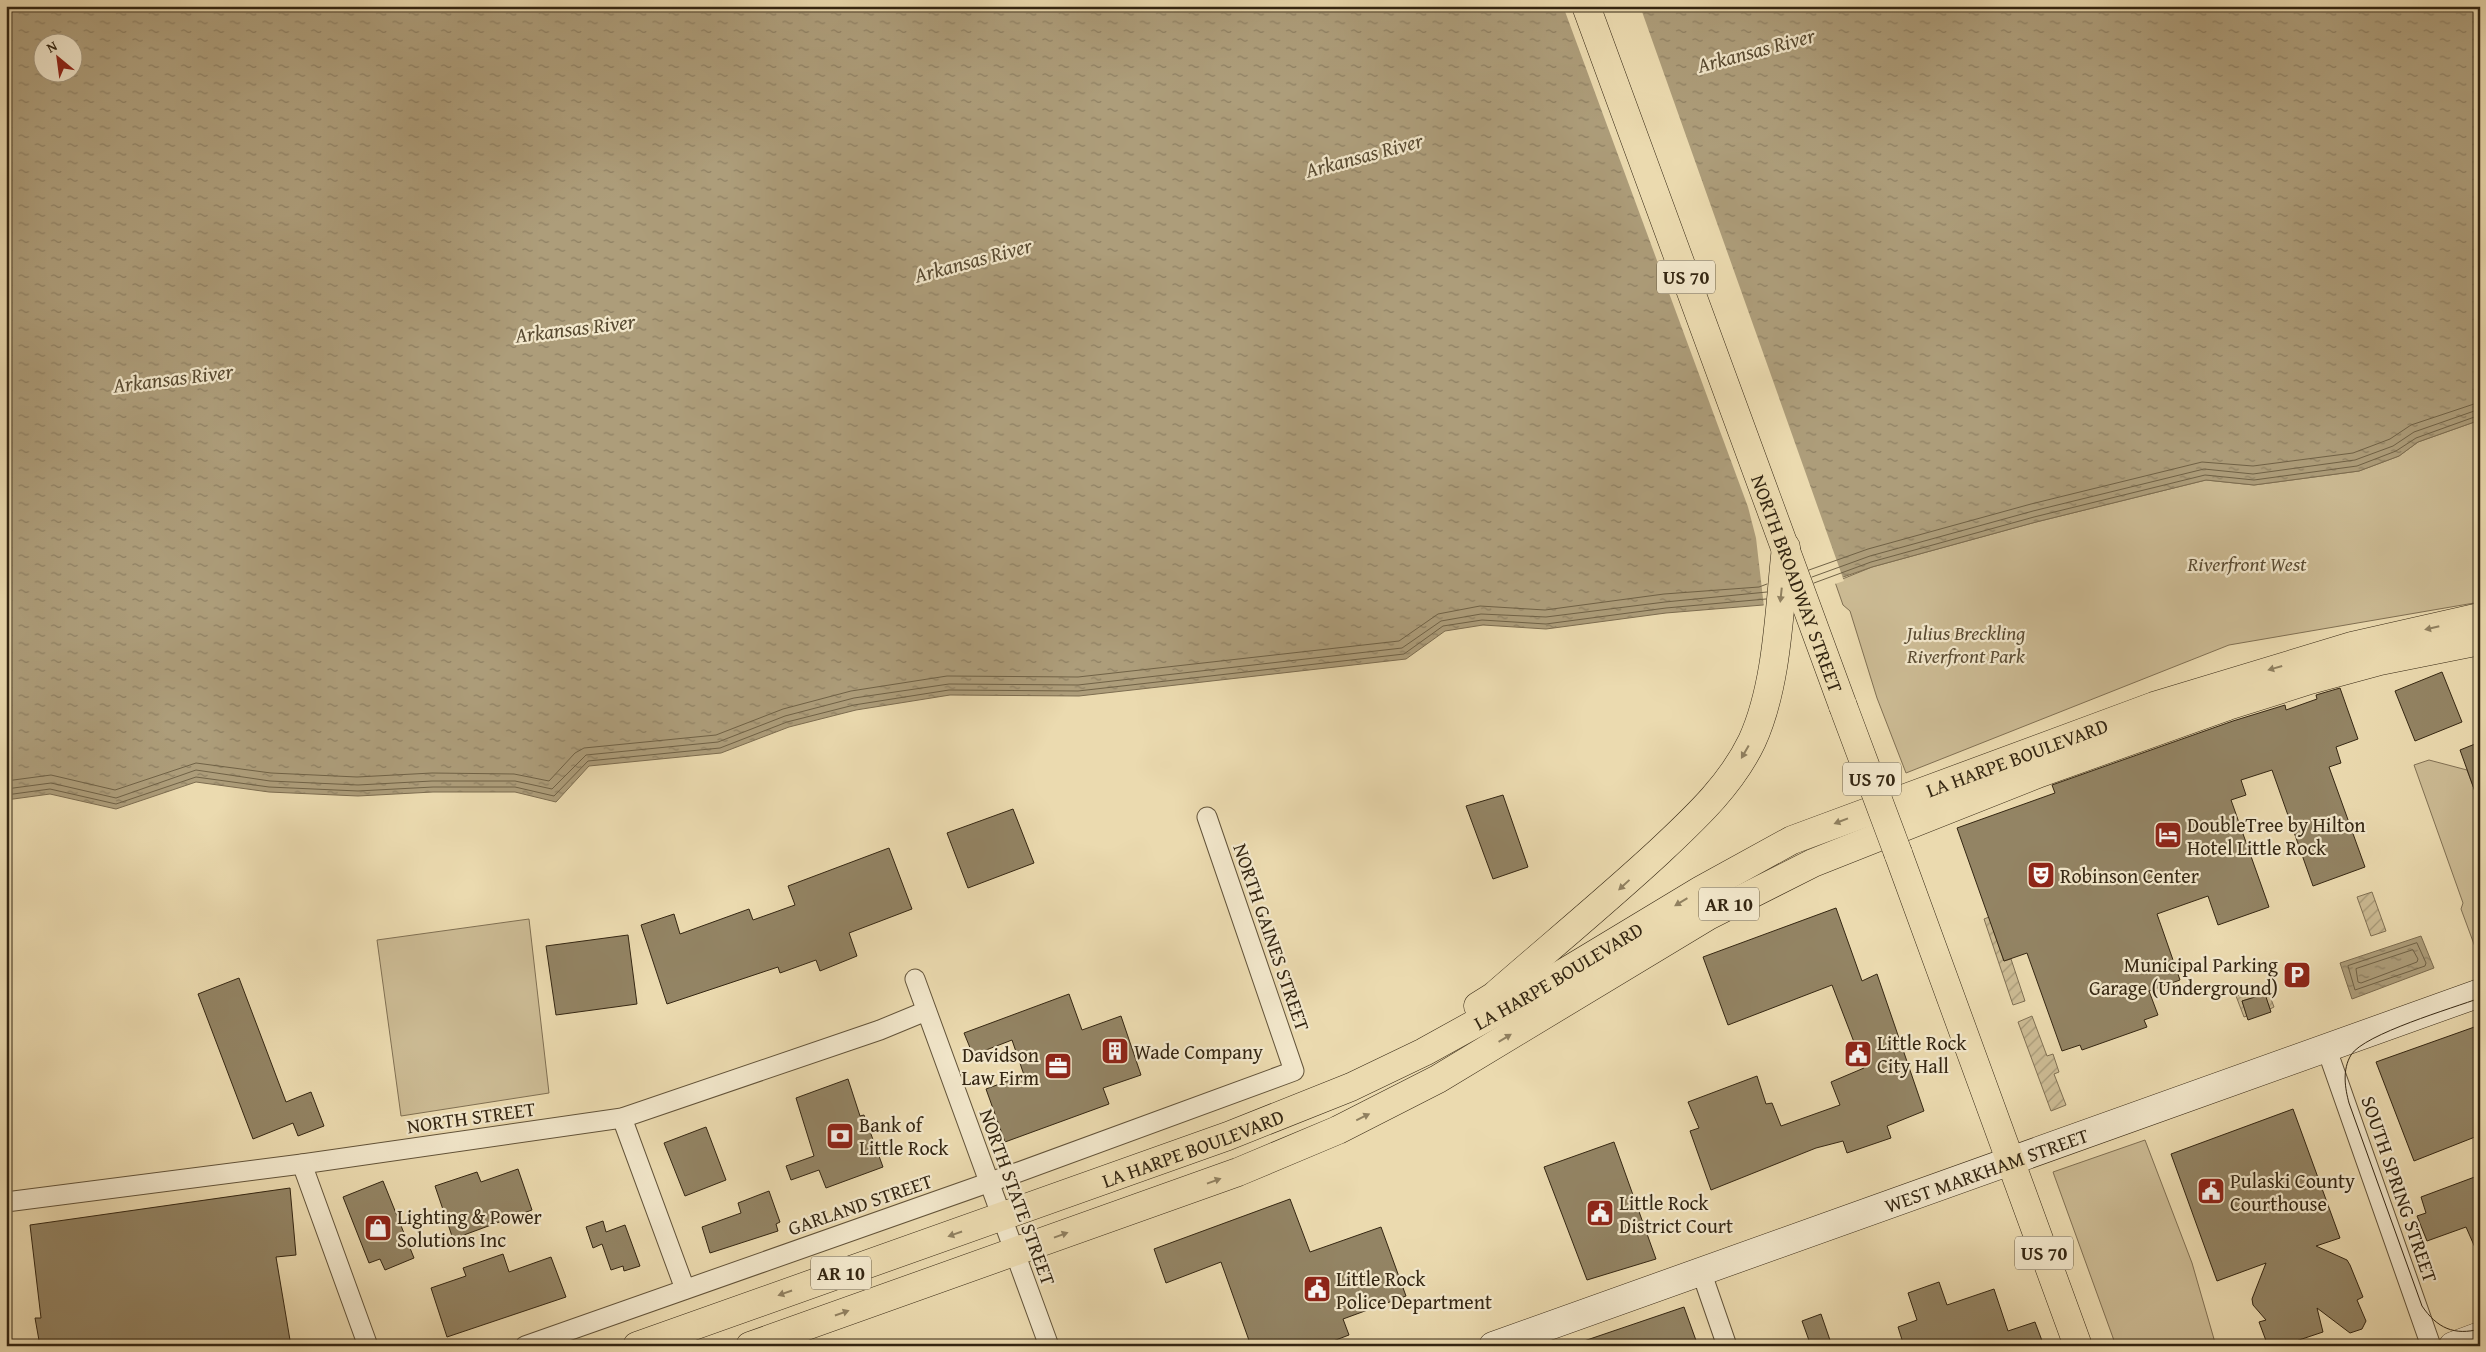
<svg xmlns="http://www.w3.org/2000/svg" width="2486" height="1352" viewBox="0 0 2486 1352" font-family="'Gentium Book Plus',serif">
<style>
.green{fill:#ccbb94;stroke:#807053}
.garden{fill:url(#garden-furrows);stroke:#807053}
.water{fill:url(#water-ripples);stroke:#7d6d50;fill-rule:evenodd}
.pier{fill:#ebdaaf}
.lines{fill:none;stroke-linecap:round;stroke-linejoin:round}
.shore{stroke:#706246;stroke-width:1}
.building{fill:#938464;stroke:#342612}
.street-casing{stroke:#625339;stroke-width:21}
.secondary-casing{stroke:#342612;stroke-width:29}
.primary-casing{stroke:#342612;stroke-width:29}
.street{stroke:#f2e7cb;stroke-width:19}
.secondary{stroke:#f2e7cb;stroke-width:28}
.primary{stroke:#ebdaaf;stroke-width:28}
.tram{stroke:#342612;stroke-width:1}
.primary-bridge-casing{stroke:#342612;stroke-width:29;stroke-linecap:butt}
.primary-bridge{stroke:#ebdaaf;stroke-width:28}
.oneway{fill:#908060}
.labels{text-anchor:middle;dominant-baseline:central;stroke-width:4.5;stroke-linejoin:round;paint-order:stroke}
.shield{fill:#f2e7cb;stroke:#6d604a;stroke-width:1}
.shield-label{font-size:19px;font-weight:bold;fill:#342612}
.park-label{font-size:20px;font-style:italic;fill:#5a4b32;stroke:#f2e7cb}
.street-label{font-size:20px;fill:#342612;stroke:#f2e7cb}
.poi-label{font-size:20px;fill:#342612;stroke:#f2e7cb;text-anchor:start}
.water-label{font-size:21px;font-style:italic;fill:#584a31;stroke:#f2e7cb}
</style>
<defs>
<pattern id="garden-furrows" width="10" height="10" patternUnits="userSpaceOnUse" patternTransform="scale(1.25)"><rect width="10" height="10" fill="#ccbb94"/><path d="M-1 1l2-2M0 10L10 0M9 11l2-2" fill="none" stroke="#a69877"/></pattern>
<pattern id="water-ripples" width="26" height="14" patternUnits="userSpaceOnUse" patternTransform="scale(1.25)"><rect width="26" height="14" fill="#ad9d7a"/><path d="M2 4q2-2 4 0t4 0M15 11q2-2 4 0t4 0" fill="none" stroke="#8e8063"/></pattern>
</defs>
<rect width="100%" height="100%" fill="#ebdaaf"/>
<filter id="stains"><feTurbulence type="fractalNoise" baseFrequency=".004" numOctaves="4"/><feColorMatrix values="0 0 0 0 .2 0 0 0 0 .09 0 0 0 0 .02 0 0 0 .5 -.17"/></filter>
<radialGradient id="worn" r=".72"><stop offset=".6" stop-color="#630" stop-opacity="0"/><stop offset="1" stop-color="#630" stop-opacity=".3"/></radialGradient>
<g class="green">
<path d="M2480 420V602L2229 645 1906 773 1877 698 1850 611 1843 605 1835 582 1872 567 2036 522 2206 480 2254 485 2359 471 2399 456 2418 442Z"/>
<path d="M2429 760 2467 770 2480 805V954L2478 955 2461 909 2463 903 2414 765Z"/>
<path d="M529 919 549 1093 401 1116 377 940Z"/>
<path d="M2145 1140 2192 1263 2216 1346H2116L2053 1172Z"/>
</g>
<g class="garden">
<path d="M2372 892 2386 931 2371 936 2357 897Z"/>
<path d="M1989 917 2004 961 2011 959 2025 1001 2013 1005 1984 919Z"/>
<path d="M2266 986 2274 1007 2270 1009 2264 994 2242 1001 2247 1016 2244 1017 2236 996Z"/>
<path d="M2032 1016 2047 1056 2053 1054 2059 1072 2054 1074 2066 1105 2051 1111 2018 1022Z"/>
</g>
<g class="water">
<path d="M6 6H2480V420L2418 442 2399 456 2359 471 2254 485 2206 480 2036 522 1872 567 1763 605 1666 613 1546 629 1483 625 1445 631 1406 659 1079 696 950 695 856 710 789 727 721 753 589 766 556 802 515 792H433L358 796 269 792 196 782 116 809 50 794 6 800ZM42 42H72V72H42Z"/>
<path d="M2421 936 2434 968 2352 999 2340 963Z"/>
</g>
<path class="pier" d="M1563 6H1640L1844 581 1764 607 1756 538 1748 507Z"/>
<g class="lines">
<g class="shore">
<path d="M1809 570 1868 549 2031 504 2202 462 2253 466 2353 453 2390 439 2411 425 2480 402"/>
<path d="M1812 577 1870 556 2033 511 2204 469 2253 474 2355 460 2393 446 2414 432 2480 409"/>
<path d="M1814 583 1871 562 2034 517 2205 475 2254 480 2357 466 2396 451 2416 438 2480 415"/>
<path d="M6 781 51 775 115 790 196 763 271 773 357 777 432 773 514 774 549 781 575 753 584 748 716 735 783 709 851 691 947 676 1078 677 1399 641 1438 614 1480 606 1545 610 1664 594 1759 587 1767 584"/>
<path d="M6 789 51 783 116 798 196 770 270 781 358 785 432 781H515L552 789 586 755 718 742 785 716 854 698 949 684 1078 685 1402 648 1441 621 1481 614 1546 617 1665 602 1767 592"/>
<path d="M6 795 50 789 116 804 196 777 269 787 358 791 433 787H515L554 796 588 761 720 748 787 722 854 705 949 690 1078 691 1404 654 1443 626 1482 620 1546 624 1666 608 1766 599"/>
<path d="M2417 943 2426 963 2425 966 2355 990 2348 966Z"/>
<path d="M2413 950 2418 959 2417 962 2361 983 2358 982 2356 969Z"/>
</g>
</g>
<g class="building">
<path d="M2442 672 2462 722 2415 741 2395 691Z"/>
<path d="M2340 688 2358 739 2336 747 2341 763 2329 767 2365 867 2313 886 2272 770 2241 780 2246 795 2231 800 2269 907 2218 925 2208 896 2157 914 2180 980 2149 991 2158 1015 2144 1020 2147 1027 2082 1050 2080 1045 2062 1051 2027 953 2004 961 1957 828 2055 793 2052 785 2233 721 2285 705 2286 710 2317 699 2316 695Z"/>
<path d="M2480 742V799L2478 800 2460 750Z"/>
<path d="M1503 795 1528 867 1493 879 1466 806Z"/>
<path d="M1013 809 1034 863 968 888 947 833Z"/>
<path d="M889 848 912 909 849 933 857 956 820 971 816 960 780 973 778 967 667 1004 641 925 674 914 680 934 749 909 753 920 795 905 788 886Z"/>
<path d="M1836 908 1862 981 1877 974 1924 1111 1887 1126 1891 1138 1847 1153 1843 1141 1816 1148 1711 1190 1690 1131 1699 1128 1688 1102 1757 1076 1766 1104 1772 1103 1781 1126 1840 1105 1831 1082 1864 1068 1832 985 1728 1025 1703 957Z"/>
<path d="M628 935 637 1004 556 1015 546 946Z"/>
<path d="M239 978 286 1102 311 1092 324 1126 298 1136 293 1123 253 1139 198 994Z"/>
<path d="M1069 994 1082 1030 1121 1016 1141 1075 1103 1088 1109 1104 1005 1142 986 1089 1024 1075 1012 1040 973 1055 964 1033Z"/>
<path d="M2265 994 2271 1012 2248 1020 2242 1001Z"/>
<path d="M2480 1025V1135L2414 1161 2376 1062Z"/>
<path d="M848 1079 860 1116 864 1115 883 1167 826 1188 819 1170 791 1180 786 1166 814 1156 796 1098Z"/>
<path d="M2293 1109 2340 1238 2316 1246 2347 1260 2350 1265 2363 1297 2357 1300 2366 1321 2362 1329 2350 1333 2317 1308 2323 1332 2281 1346H2268L2259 1322 2266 1320 2253 1305 2252 1299 2266 1263 2217 1281 2171 1154Z"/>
<path d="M706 1127 726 1180 685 1196 664 1143Z"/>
<path d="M1614 1142 1656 1259 1587 1280 1544 1167Z"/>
<path d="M518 1169 532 1210 453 1239 435 1186 477 1172 481 1182Z"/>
<path d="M2480 1175V1259L2466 1227 2427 1241 2417 1216 2426 1213 2421 1197Z"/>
<path d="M383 1181 414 1258 385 1270 380 1259 369 1263 343 1197Z"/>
<path d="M290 1188 296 1255 276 1257 291 1346H40L35 1318H41L30 1225Z"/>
<path d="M769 1191 780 1222 776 1224 778 1231 710 1253 702 1227 741 1213 738 1203Z"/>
<path d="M1290 1199 1310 1252 1381 1227 1406 1296 1343 1319 1349 1335 1320 1346H1251L1221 1262 1166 1283 1154 1249Z"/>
<path d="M603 1221 606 1232 625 1225 640 1266 624 1271 623 1266 611 1270 602 1244 593 1248 586 1227Z"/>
<path d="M503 1254 509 1272 551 1257 566 1297 447 1337 431 1288 466 1276 463 1268Z"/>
<path d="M1939 1282 1947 1305 1994 1289 2008 1331 2035 1322 2044 1346H1904L1898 1327 1917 1320 1908 1293Z"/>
<path d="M1684 1307 1698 1346H1578V1343Z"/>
<path d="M1821 1314 1832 1346H1811L1802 1321Z"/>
</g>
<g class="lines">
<defs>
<g id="street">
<path d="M915 979 1049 1346"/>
<path d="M2326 1047 2431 1346"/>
<path d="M622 1118 685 1289"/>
<path d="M302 1164 368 1346"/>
<path d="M6 1202 302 1164 622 1118 880 1030 926 1011"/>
<path d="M1701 1271 1727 1346"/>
<path d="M525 1346 1016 1173 1294 1071 1207 817"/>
</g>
<g id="secondary">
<path id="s1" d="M1493 1346 2480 993"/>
<path d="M2453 1346 2480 1336"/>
</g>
<g id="primary">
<path id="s2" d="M1586 6 1843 706"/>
<path d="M1898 853 2078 1346"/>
<path d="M1478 1006 1494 996C1550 947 1606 901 1660 851 1695 818 1731 785 1752 741 1778 684 1779 609 1786 547"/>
<path id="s3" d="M637 1346 1228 1136 1351 1087 1424 1052 1527 995 1701 890 1792 840 2154 706 2352 646 2480 617"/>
<path d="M750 1346 1238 1172 1338 1130 1438 1079 1708 916 1813 863 2040 773 2228 706 2310 680 2380 661 2480 641"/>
</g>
</defs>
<use href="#street" class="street-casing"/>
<use href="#secondary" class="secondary-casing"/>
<use href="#primary" class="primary-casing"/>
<use href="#street" class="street"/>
<use href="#secondary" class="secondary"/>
<use href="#primary" class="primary"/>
<path class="tram" d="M2480 998C2453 1008 2364 1034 2351 1055 2342 1070 2345 1088 2349 1103L2422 1306C2437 1328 2454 1336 2480 1329"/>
<defs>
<path id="primary-bridge" d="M1843 706 1898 853"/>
</defs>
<use href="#primary-bridge" class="primary-bridge-casing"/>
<use href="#primary-bridge" class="primary-bridge"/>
</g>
<defs><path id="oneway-solid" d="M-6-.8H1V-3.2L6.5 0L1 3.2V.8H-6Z" transform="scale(1.25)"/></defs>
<g class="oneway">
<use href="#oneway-solid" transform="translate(1781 595) rotate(96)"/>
<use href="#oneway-solid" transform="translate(2432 628) rotate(167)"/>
<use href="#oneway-solid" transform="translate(2275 668) rotate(164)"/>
<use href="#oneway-solid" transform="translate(1745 752) rotate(120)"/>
<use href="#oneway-solid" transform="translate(1841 821) rotate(159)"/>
<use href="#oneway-solid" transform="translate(1624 885) rotate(137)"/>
<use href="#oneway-solid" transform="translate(1681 902) rotate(149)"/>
<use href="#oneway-solid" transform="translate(1505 1038) rotate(-31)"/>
<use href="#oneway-solid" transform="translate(1363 1117) rotate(-26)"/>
<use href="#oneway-solid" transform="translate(1214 1181) rotate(-20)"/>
<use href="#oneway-solid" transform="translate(955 1234) rotate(161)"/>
<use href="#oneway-solid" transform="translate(1061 1235) rotate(-20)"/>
<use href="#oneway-solid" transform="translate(785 1293) rotate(161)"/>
<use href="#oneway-solid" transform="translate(842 1313) rotate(-19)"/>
</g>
<defs>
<symbol id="hotel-square" viewBox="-11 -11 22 22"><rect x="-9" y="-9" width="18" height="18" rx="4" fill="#8f2418" stroke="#f2e7cb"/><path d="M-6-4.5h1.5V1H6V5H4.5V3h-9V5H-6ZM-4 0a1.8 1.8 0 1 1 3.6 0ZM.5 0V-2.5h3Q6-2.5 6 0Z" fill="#fff"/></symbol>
<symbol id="theatre-square" viewBox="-11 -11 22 22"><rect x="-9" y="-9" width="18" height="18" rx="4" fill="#8f2418" stroke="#f2e7cb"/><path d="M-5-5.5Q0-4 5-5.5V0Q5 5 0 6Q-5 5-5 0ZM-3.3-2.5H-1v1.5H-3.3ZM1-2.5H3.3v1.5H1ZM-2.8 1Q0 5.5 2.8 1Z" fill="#fff"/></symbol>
<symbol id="parking-square" viewBox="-11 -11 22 22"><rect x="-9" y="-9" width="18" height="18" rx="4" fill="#8f2418" stroke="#f2e7cb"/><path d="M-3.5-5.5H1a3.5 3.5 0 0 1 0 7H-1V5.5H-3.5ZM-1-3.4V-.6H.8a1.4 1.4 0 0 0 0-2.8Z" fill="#fff"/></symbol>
<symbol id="building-square" viewBox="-11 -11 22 22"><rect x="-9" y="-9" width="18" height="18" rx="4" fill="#8f2418" stroke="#f2e7cb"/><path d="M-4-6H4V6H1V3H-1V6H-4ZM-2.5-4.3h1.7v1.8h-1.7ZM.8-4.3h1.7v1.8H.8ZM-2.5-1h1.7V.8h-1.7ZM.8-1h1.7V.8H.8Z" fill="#fff"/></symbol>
<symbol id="civic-square" viewBox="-11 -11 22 22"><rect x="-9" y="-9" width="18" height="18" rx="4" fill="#8f2418" stroke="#f2e7cb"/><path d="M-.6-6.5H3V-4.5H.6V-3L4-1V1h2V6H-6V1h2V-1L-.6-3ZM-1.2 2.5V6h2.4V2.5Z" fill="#fff"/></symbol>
<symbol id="office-square" viewBox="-11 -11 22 22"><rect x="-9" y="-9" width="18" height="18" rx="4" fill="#8f2418" stroke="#f2e7cb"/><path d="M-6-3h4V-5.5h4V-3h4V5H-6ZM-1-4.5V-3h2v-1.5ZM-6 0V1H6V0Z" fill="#fff"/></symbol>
<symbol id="bank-square" viewBox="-11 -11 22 22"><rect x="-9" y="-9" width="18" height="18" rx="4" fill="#8f2418" stroke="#f2e7cb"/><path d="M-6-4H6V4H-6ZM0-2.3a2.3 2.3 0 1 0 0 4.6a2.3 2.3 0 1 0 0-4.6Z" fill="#fff"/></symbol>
<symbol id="shop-square" viewBox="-11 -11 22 22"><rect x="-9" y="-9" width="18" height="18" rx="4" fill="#8f2418" stroke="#f2e7cb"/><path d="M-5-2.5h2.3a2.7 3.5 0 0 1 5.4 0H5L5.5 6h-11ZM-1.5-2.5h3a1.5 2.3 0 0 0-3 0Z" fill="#fff"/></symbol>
</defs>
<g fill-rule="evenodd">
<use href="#hotel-square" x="2152" y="819" width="32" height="32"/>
<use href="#theatre-square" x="2025" y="859" width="32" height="32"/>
<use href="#parking-square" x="2281" y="959" width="32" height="32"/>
<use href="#building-square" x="1099" y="1035" width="32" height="32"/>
<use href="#civic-square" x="1842" y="1038" width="32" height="32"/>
<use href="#office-square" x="1042" y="1050" width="32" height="32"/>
<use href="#bank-square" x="824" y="1120" width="32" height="32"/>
<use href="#civic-square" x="2195" y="1175" width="32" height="32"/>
<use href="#civic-square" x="1584" y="1197" width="32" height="32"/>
<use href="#shop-square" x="362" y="1212" width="32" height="32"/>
<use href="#civic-square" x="1301" y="1273" width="32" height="32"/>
</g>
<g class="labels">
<g class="shield">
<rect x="1657" y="260.5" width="58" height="33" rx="4"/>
<rect x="1843" y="762.5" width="58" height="33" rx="4"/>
<rect x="1699" y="887.5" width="60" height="33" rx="4"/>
<rect x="2015" y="1236.5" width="58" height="33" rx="4"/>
<rect x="811" y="1256.5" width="60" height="33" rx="4"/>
</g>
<g class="shield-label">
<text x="1686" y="277">US 70</text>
<text x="1872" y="779">US 70</text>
<text x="1729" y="904">AR 10</text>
<text x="2044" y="1253">US 70</text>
<text x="841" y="1273">AR 10</text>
</g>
<g class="park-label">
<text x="2247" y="563">Riverfront West</text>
<text x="1966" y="632">Julius Breckling<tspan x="1966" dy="23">Riverfront Park</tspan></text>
</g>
<g class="street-label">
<text stroke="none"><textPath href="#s2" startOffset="615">NORTH BROADWAY STREET</textPath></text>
<text stroke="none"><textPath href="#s3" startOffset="1505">LA HARPE BOULEVARD</textPath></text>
<text transform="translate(1272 937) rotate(71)">NORTH GAINES STREET</text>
<text stroke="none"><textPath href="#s3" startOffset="995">LA HARPE BOULEVARD</textPath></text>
<text transform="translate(471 1117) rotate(-8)">NORTH STREET</text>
<text stroke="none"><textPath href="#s3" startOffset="590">LA HARPE BOULEVARD</textPath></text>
<text stroke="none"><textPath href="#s1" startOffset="524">WEST MARKHAM STREET</textPath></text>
<text transform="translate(2400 1189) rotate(71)">SOUTH SPRING STREET</text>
<text transform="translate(1018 1197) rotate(70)">NORTH STATE STREET</text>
<text transform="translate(860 1204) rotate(-19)">GARLAND STREET</text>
</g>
<g class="poi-label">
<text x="2187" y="824">DoubleTree by Hilton<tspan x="2187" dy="23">Hotel Little Rock</tspan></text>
<text x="2060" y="875">Robinson Center</text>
<text x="2278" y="964" text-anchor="end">Municipal Parking<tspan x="2278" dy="23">Garage (Underground)</tspan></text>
<text x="1877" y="1042">Little Rock<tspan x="1877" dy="23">City Hall</tspan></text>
<text x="1134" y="1051">Wade Company</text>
<text x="1039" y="1054" text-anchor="end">Davidson<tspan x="1039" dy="23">Law Firm</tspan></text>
<text x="859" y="1124">Bank of<tspan x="859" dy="23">Little Rock</tspan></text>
<text x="2230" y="1180">Pulaski County<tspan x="2230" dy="23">Courthouse</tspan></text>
<text x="1619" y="1202">Little Rock<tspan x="1619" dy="23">District Court</tspan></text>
<text x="397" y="1216">Lighting &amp; Power<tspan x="397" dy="23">Solutions Inc</tspan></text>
<text x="1336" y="1278">Little Rock<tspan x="1336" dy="23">Police Department</tspan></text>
</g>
<g class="water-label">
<text transform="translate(1756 50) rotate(-15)">Arkansas River</text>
<text transform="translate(1364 155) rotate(-15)">Arkansas River</text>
<text transform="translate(973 260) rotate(-15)">Arkansas River</text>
<text transform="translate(575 328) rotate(-7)">Arkansas River</text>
<text transform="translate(173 378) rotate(-7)">Arkansas River</text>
</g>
</g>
<rect width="2486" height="1352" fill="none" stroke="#ebdaaf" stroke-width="25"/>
<rect x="8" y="8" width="2471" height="1337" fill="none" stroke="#342612" stroke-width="2.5"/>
<rect x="12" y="12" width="2461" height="1327" fill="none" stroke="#342612"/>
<g transform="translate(58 58) rotate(331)"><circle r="24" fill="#f2e7cb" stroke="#a69a81"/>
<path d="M0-4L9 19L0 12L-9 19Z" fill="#8f2418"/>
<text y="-8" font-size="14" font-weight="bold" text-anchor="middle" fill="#342612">N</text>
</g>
<rect width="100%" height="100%" filter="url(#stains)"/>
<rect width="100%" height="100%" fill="url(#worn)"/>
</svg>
